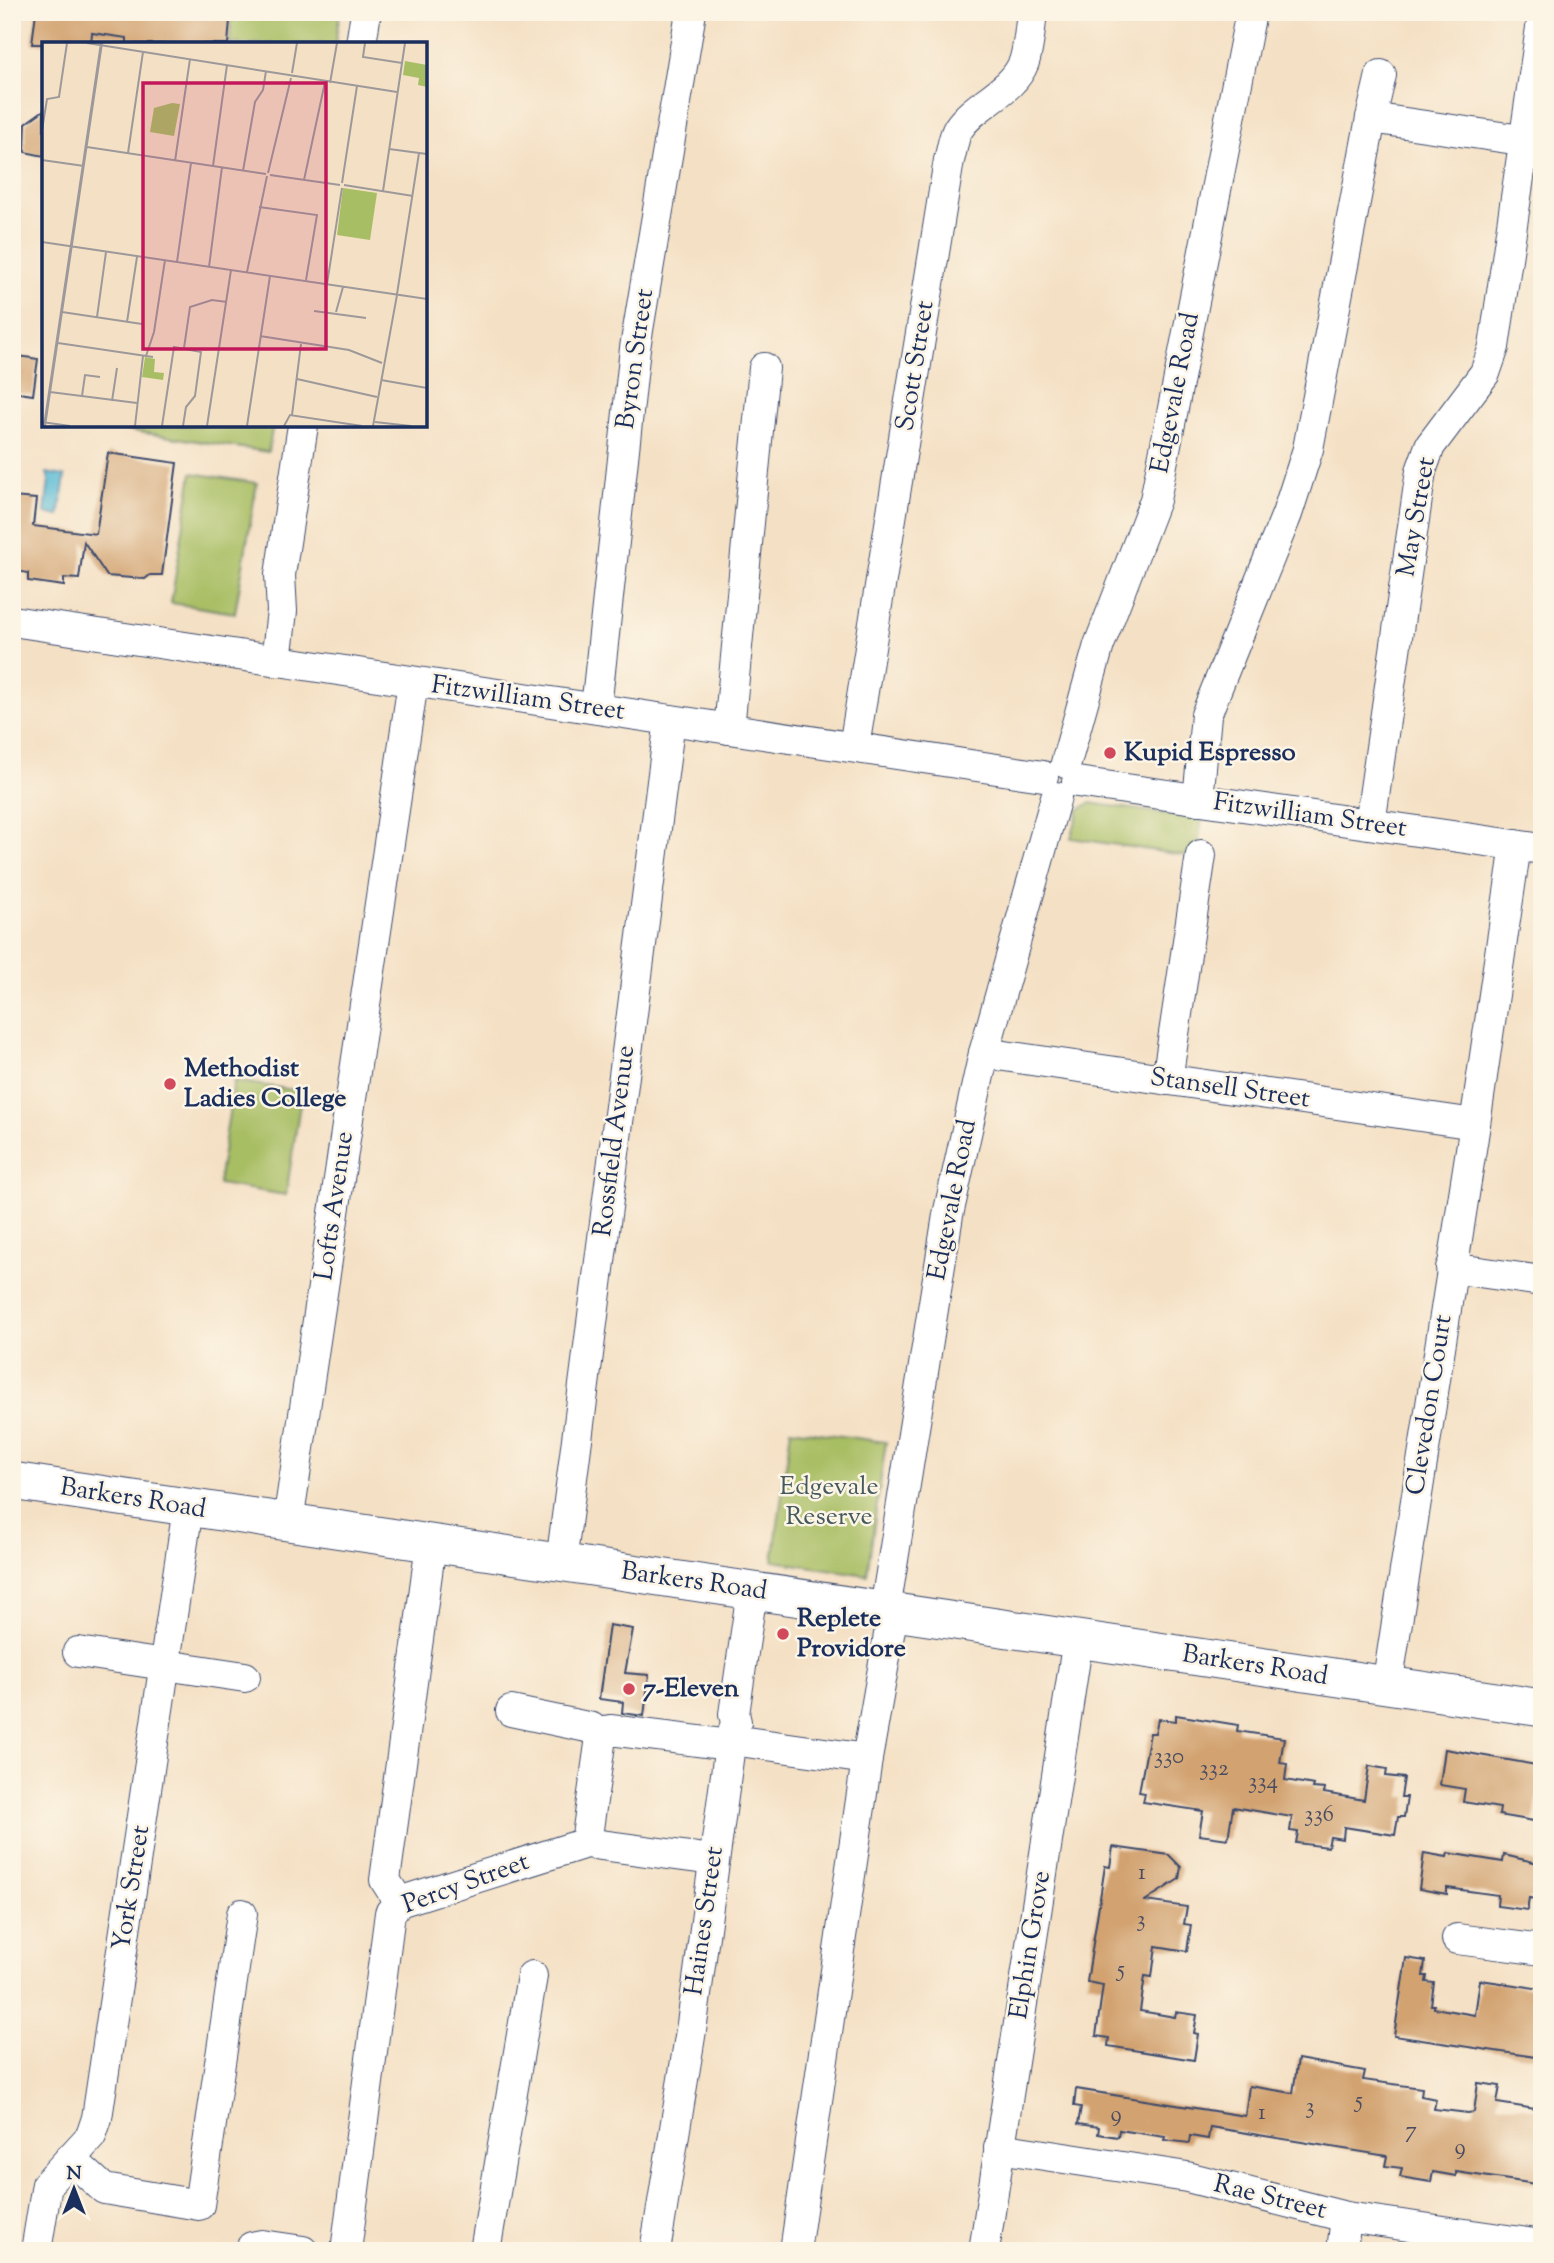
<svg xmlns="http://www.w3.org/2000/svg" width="1554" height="2263" viewBox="0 0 1554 2263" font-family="'Sorts Mill Goudy',serif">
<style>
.green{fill:#a8be64;stroke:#627661;stroke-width:2}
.water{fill:#56bad5;stroke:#38749a;stroke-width:2}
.building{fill:#d2a270}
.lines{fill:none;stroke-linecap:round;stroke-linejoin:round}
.minor-casing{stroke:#3c4a6d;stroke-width:32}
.major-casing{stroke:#3c4a6d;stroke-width:39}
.minor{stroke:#fff;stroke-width:30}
.major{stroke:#fff;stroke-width:37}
.poi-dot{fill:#d1495b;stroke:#fcf5e5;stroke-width:2.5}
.labels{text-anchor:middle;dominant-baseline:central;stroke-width:5;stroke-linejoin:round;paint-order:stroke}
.number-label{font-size:23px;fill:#494c62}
.street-label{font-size:26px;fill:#1b2f5e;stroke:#fcf5e5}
.poi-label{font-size:26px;font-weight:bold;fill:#1b2f5e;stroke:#fcf5e5;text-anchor:start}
.park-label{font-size:26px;fill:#455a60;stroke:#fcf5e5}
.inset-road{fill:none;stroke:#9d999b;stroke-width:2}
.view{fill:#c2185b;fill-opacity:0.15;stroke:#c2185b;stroke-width:3.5}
.inset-edge{fill:none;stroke:#1b2f5e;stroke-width:3.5}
</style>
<rect width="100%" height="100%" fill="#fcf5e5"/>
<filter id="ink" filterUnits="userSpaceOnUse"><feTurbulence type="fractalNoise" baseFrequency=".0143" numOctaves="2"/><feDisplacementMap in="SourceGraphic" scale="14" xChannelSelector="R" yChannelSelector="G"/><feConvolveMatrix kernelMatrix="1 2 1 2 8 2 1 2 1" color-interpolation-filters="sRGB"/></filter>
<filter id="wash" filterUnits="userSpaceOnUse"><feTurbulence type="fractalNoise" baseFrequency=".00686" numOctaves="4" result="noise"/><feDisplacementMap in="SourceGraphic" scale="28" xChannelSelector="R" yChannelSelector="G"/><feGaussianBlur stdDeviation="1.57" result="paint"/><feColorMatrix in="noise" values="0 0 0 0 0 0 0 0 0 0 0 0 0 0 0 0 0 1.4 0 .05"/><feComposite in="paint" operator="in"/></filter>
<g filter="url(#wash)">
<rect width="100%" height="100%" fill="#f4e0c4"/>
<g class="green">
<path d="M229 12H340L335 44H230L231 17H228Z"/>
<path d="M93 425H273L268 452Z"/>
<path d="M192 473 257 483 235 613 171 603Z"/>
<path d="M1090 803 1202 819 1196 857 1071 838 1079 810Z"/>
<path d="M234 1081 302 1091 286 1195 218 1184Z"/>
<path d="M791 1429 886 1442 867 1575 773 1561Z"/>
</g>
<path class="water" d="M47 473 65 476 59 516 45 513 49 480Z"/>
<g id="blocks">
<g class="building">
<path d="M36 12H224L230 20 228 44H127V38L92 33 91 44H32Z"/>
<path d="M44 110V156L25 152 26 123Z"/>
<path d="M12 355 38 359 33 395 12 392Z"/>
<path d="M108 453 177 463 162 575H150L145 579 107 576 84 542 79 579 64 578V586L28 581V573L12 570V497L36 499 33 526 96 534Z"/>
<path d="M609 1625 633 1629 625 1673 649 1675 644 1716 622 1713 623 1702 599 1699Z"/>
<path d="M1176 1715 1238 1725 1237 1731 1284 1738 1280 1763 1287 1764 1285 1780 1314 1785 1313 1788 1325 1789 1324 1793 1364 1800 1369 1766 1387 1769 1386 1776 1404 1778 1401 1797H1407L1404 1817H1398L1395 1835 1344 1827 1343 1839 1330 1837 1328 1847 1296 1843 1298 1832 1290 1831 1292 1817 1233 1807 1228 1839 1199 1835 1203 1811 1143 1802 1145 1793 1139 1792 1150 1733H1155L1158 1719 1176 1721Z"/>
<path d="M1445 1749 1542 1766 1534 1821 1499 1815 1500 1808 1463 1802 1465 1789 1440 1785Z"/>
<path d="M1113 1847 1169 1855 1181 1867 1179 1879 1145 1901 1187 1907 1184 1924 1191 1925 1187 1951 1156 1946 1152 1977 1145 1976 1140 2011 1175 2017 1176 2012 1197 2015 1194 2033 1198 2034 1194 2060 1108 2046 1109 2038 1096 2036 1103 1985 1087 1982 1105 1866 1110 1867Z"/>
<path d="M1424 1853 1447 1857 1448 1853 1503 1862 1504 1855 1542 1864V1900L1529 1898 1527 1910 1497 1906 1498 1895 1447 1888V1894L1419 1889Z"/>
<path d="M1406 1958 1425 1961 1423 1976H1427L1426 1982 1434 1983 1431 2005H1434V2008L1475 2015 1480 1980 1542 1989V2058L1394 2036Z"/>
<path d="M1298 2059 1365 2071 1363 2080 1422 2088 1421 2096 1436 2099 1434 2109 1468 2113 1474 2112 1478 2083 1500 2086 1497 2103 1542 2110V2185L1456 2172V2176L1433 2172 1431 2182 1400 2177 1402 2168 1385 2166 1387 2156 1210 2127 1208 2139 1190 2136 1189 2143 1164 2140 1165 2137 1119 2130 1118 2137 1098 2134 1099 2127 1078 2124 1081 2107 1074 2106 1076 2089 1245 2116 1249 2086 1293 2093Z"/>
</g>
</g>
</g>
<g filter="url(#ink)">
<use href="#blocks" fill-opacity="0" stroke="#3c4a6d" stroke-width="2"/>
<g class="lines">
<defs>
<g id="minor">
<path d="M361 44 366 12"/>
<path d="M1371 118 1542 143"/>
<path d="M12 621 1043 776"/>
<path d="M276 661 282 611 280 575 303 425"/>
<path d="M596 708 635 348 691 12"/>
<path d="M729 729 764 368"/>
<path d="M854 747 949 160C952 151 953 137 958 129 976 102 1012 93 1024 62 1029 47 1030 28 1032 12"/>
<path d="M1066 763 1099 645 1155 500 1251 12"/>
<path d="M1077 782 1542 849"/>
<path d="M1198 800 1206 715 1287 514 1308 449 1371 118 1381 75"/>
<path d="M1370 824 1421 471 1430 446 1485 373 1494 347 1542 21"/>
<path d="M984 1053 1475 1124"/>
<path d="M1167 1080 1201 855"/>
<path d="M1451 1268 1542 1281"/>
<path d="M288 1522 413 682"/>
<path d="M561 1563 670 720"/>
<path d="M885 1610 948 1215 984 1053 1056 797"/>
<path d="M78 1652 245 1677"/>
<path d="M1387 1686 1475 1124 1516 845"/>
<path d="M511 1711 592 1728 601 1737"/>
<path d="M732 1740 867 1759"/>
<path d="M586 1843 601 1737 610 1730 730 1745"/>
<path d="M399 1902 385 1880 431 1544"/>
<path d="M1457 1939 1542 1950"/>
<path d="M999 2148 1187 2177 1346 2217 1542 2245"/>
<path d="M70 2158 104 2189 199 2205 242 1914"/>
<path d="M36 2251 47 2184 91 2136 97 2118 188 1508"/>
<path d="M251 2251 252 2247 262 2245 303 2251"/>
<path d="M346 2251 390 1913 399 1902 586 1843 713 1860"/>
<path d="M485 2251 532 1976"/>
<path d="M655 2251 692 2024 730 1745 736 1722 734 1714 752 1591"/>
<path d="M795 2251 867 1759 893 1612"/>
<path d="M984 2251 1078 1639"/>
<path d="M1342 2251 1346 2217"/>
</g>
<path id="major" d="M12 1481 1542 1708"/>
</defs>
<use href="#minor" class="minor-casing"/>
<use href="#major" class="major-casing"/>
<use href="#minor" class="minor"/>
<use href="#major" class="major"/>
</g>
</g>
<g class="poi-dot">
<circle cx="1110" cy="753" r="7"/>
<circle cx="170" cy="1084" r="7"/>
<circle cx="783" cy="1634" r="7"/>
<circle cx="629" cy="1689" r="7"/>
</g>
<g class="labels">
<g class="number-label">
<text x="1169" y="1757">330</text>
<text x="1214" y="1769">332</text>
<text x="1263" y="1782">334</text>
<text x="1319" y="1815">336</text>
<text x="1142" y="1873">1</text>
<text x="1141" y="1920">3</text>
<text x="1121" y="1970">5</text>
<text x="1359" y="2101">5</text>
<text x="1310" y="2107">3</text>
<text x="1262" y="2113">1</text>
<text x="1116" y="2115">9</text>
<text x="1411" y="2131">7</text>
<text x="1460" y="2148">9</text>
</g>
<g class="street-label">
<text transform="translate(636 359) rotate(-82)">Byron Street</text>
<text transform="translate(916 366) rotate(-81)">Scott Street</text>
<text transform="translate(1176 393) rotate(-79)">Edgevale Road</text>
<text transform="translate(1417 517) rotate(-80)">May Street</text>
<text transform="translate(528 699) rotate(8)">Fitzwilliam Street</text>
<text transform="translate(1310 816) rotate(8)">Fitzwilliam Street</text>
<text transform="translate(1230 1089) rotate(8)">Stansell Street</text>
<text transform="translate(615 1141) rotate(-83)">Rossfield Avenue</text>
<text transform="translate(953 1200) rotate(-79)">Edgevale Road</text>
<text transform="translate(335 1206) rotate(-82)">Lofts Avenue</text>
<text transform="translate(1430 1405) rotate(-81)">Clevedon Court</text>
<text transform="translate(133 1499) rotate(9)">Barkers Road</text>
<text transform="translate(694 1582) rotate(8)">Barkers Road</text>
<text transform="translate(1255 1666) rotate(9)">Barkers Road</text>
<text transform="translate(466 1884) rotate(-20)">Percy Street</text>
<text transform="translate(132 1888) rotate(-81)">York Street</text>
<text transform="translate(705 1921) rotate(-82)">Haines Street</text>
<text transform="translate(1031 1945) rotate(-81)">Elphin Grove</text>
<text transform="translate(1270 2198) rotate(14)">Rae Street</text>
</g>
<g class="poi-label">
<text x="1124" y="753">Kupid Espresso</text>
<text x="184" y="1069">Methodist<tspan x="184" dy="30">Ladies College</tspan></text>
<text x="797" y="1619">Replete<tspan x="797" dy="30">Providore</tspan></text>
<text x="643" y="1689">7-Eleven</text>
</g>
<g class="park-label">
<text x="829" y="1487">Edgevale<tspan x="829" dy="30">Reserve</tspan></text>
</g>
</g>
<g transform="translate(42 42)">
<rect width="385" height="385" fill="#f4e0c4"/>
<path d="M363 19 385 23V45L376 43 377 36 361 33ZM130 61 138 62 132 94 108 90 112 66ZM301 146 335 151 328 198 295 193ZM103 315 113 317 112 330 122 331 121 338 100 335Z" fill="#a8be64"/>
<path class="inset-road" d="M45 1 247 33M323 1 321 15 360 21M250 31 255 1M252 34 247 33 355 50M288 41 295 1M0 88 5 57 17 55 25 1M45 105 224 132M347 107 385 112M86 111 101 10M0 118 42 124M133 119 148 17M171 124 185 23M201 129 213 60 221 48 224 29M226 131 249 36M228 133 298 143M262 138 283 40M300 141 315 44M302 143 371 154M341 149 363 1M217 165 275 173 264 238M0 200 385 257M135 220 149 121M167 225 180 125M205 230 225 134M285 242 300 146M355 252 377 111M272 269 324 276M20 270 100 282M294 270 301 245M55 275 64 210M85 280 95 215M218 294 307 308 340 321M16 301 111 315M142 306 148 265 170 258 185 260M104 314 112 290 123 218M255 337 335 355M339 338 385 346M8 350 95 361M40 354 43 333 58 335M70 359 75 326M250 373 259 302M0 380 28 384M333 380 369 384M2 384 59 1M3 384 60 1M93 384 101 314M120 384 132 305 159 310 153 354 144 365 141 384M165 384 189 228M205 384 228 234M242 384 248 373 320 384M331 384 355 253"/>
<path class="view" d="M101 41H284V307H101Z"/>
<rect width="385" height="385" class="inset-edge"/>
</g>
<rect width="1554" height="2263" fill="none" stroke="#fcf5e5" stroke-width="42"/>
<g transform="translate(74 2189)" stroke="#fcf5e5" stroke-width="5" paint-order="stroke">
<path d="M0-5L12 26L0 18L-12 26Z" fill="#1b2f5e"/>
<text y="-10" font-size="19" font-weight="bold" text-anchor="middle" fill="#1b2f5e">N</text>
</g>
</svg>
